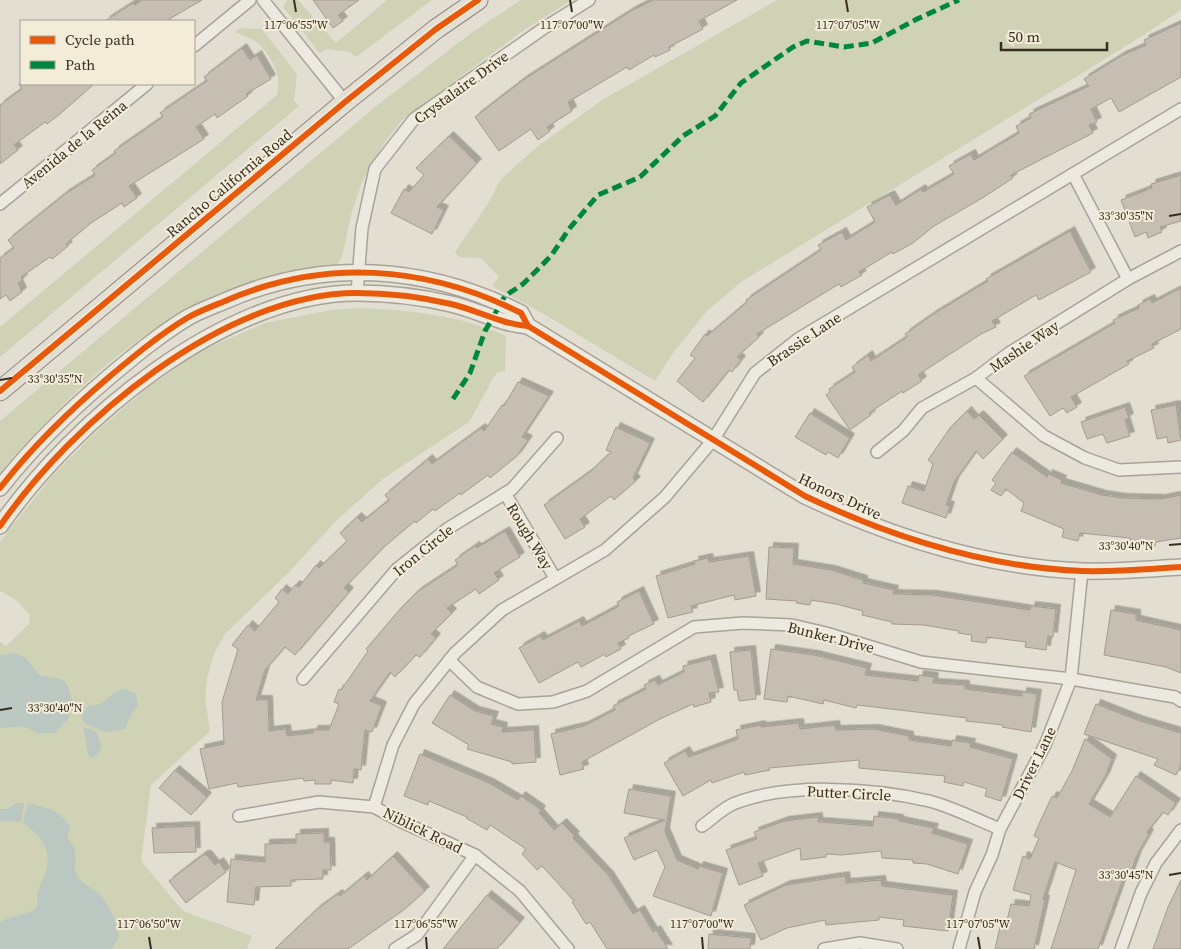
<svg xmlns="http://www.w3.org/2000/svg" width="1181" height="949" viewBox="0 0 1181 949" font-family="'Source Serif 4',serif">
<style>
.green{fill:#d0d2b5}
.water{fill:#bbc8c1}
.building{fill:#c6beb2;stroke:#a39b90;filter:url(#shadow)}
.lines{fill:none;stroke-linecap:round;stroke-linejoin:round}
.minor-casing{stroke:#a8a399;stroke-width:14}
.tertiary-casing{stroke:#a8a399;stroke-width:18}
.primary-casing{stroke:#8e8980;stroke-width:21}
.minor{stroke:#ece9e1;stroke-width:11}
.tertiary{stroke:#ece9e1;stroke-width:15}
.primary{stroke:#e3dfd4;stroke-width:19}
.quiet{stroke:#00873e;stroke-width:5;stroke-dasharray:10 5;stroke-linecap:butt}
.cycleway-casing{stroke:#f3ecd8;stroke-width:9}
.cycleway{stroke:#e8590c;stroke-width:6}
.ticks{fill:none;stroke:#372d22;stroke-width:2}
.labels{text-anchor:middle;dominant-baseline:central;stroke-width:4;stroke-linejoin:round;paint-order:stroke}
.street-label{font-size:15px;fill:#372d22;stroke:#f3ecd8}
.ticks-label{font-size:12px;text-anchor:middle;fill:#372d22;stroke:#f3ecd8;stroke-width:4;stroke-linejoin:round;paint-order:stroke}
</style>
<defs>
<filter id="shadow"><feDropShadow dx="4.5" dy="-4.5" stdDeviation="0" flood-color="#0004"/></filter>
</defs>
<rect width="100%" height="100%" fill="#e2ded1"/>
<g class="green">
<path d="M287 0H298L336 43 387 0H432L356 57 350 52 326 49 320 53 283 7Z"/>
<path d="M521 0H572L524 30 401 121 385 142 362 182 351 215 342 257 337 265C311 273 282 274 255 282 151 312 69 393 0 473V421L380 103 474 31Z"/>
<path d="M777 0H1181V10L1136 40 741 282 707 311 673 353 655 381 539 311 492 286 499 277 481 258 459 257 455 252 487 205 501 179 537 147 602 100Z"/>
<path d="M240 28 262 29 297 74 294 101 299 106 0 357V327L277 95C282 76 273 59 260 45 254 39 242 35 235 32Z"/>
<path d="M360 308C410 310 459 315 506 336L505 371 498 372 494 377 469 422 384 478 336 521 289 572 225 634 214 654 207 679 205 698 210 731 151 785 141 861 183 911 252 936 247 949H0V642L6 646 29 624 30 615 16 600 0 591V542L8 531 53 475 99 429 146 389 200 351 265 323 331 310Z"/>
</g>
<g class="water">
<path d="M14 653 26 658 39 675 61 679 67 684 73 703 69 717 55 733H36C25 723 13 728 0 728V655Z"/>
<path d="M125 689 136 694 138 706 132 713 125 729 105 732 84 723 81 716 88 706 101 704 115 692Z"/>
<path d="M83 727 97 732C99 746 108 745 93 758L88 755Z"/>
<path d="M16 803H24L21 822 0 821V809H7Z"/>
<path d="M28 803C47 809 61 808 70 828 65 842 70 837 74 848 78 857 72 866 77 875 81 884 91 887 98 893 108 901 118 924 119 938L111 949H0V922C11 915 28 916 37 907 38 903 37 900 37 895 38 886 45 878 47 869 51 846 39 835 23 823Z"/>
</g>
<g class="building">
<path d="M142 0H202L166 21H105L133 3 135 5Z"/>
<path d="M313 0H359L338 15 343 21 333 28Z"/>
<path d="M653 0H737L699 21 703 29 669 47 670 50 655 57 654 55 629 70 627 67 568 102 572 111 547 127 550 131 538 140 531 129 499 151 475 117 523 80 631 11Z"/>
<path d="M1181 23V77L1119 112 1111 98 1091 109 1097 122 1089 125 1093 133 1011 175 1013 178 984 197 934 226 913 243 893 254 892 252 859 272 862 275 841 287 839 284 757 334 759 337 737 357 741 360 732 372 729 370 703 402 677 381 695 358 690 355 705 334 707 336 747 302 746 300 821 250 818 245 842 232 846 240 875 222 867 207 890 195 896 205 921 189 923 192 954 174 949 166 971 154 974 160 1019 133 1016 126 1031 118 1029 114 1089 86 1084 79 1121 56 1146 45 1144 40Z"/>
<path d="M242 48 250 60 257 55 271 79 246 94 248 96 217 118 215 114 196 127 204 139 129 186 137 198 124 207 122 203 91 223 66 244 68 246 52 259 50 257 21 277 23 279 18 283 22 292 10 301 6 295 0 299V258L14 248 8 240 65 194 95 175 92 170 116 153 114 151 163 117 160 113 207 81 204 77Z"/>
<path d="M19 84H94L60 114 47 124 45 122 14 145 18 150 0 164V105L22 89Z"/>
<path d="M449 136 477 163 437 207 444 210 432 234 391 213 404 189 409 192 424 175 416 168Z"/>
<path d="M1181 175V221L1160 227 1162 232 1148 238 1146 232 1135 237 1121 200 1152 188 1151 184Z"/>
<path d="M1070 231 1091 272 1039 300 1036 295 992 321 996 327 981 334 918 375 922 381 903 393 902 391 869 413 871 415 850 430 826 395 830 392 829 389 855 372 852 367 868 355 871 361 907 337 905 334 932 315 988 281 986 279Z"/>
<path d="M1181 288V329L1152 344 1154 348 1127 361 1129 364 1071 397 1077 407 1067 413 1063 408 1050 416 1024 376 1115 323 1113 320 1139 308 1138 305 1150 299 1152 303Z"/>
<path d="M518 382 549 396 522 437 528 440 517 456 490 478 488 475 461 495 460 493 435 511 433 509 416 523 415 521 385 546 344 588 349 592 295 655 285 647 265 670 256 700H268L269 731 286 729 287 736 313 733V730H329L339 704 334 702 339 689 341 690 368 651 366 649 401 608 417 592 458 565 455 560 475 546 477 548 505 531 520 557 494 573 499 580 479 594 476 589 447 608 452 613 431 634 436 638 420 657 416 655 395 677 390 672 370 701 382 706 372 732 365 730 361 770 354 769 353 783 331 780V784H315V780L304 781 303 778 238 787 237 783 209 789 200 749 224 744 222 702 238 649 232 645 248 625 255 631 279 602 275 598 282 589 288 594 295 585 299 587 316 565 319 568 347 541 340 533 357 517 362 522 389 500 385 495 428 459 432 464 481 428 484 431 502 405 504 406Z"/>
<path d="M1176 405 1181 440 1168 443 1167 437 1157 439 1151 410Z"/>
<path d="M1125 407 1129 418 1125 420 1130 436 1107 443 1103 434 1087 439 1081 422Z"/>
<path d="M967 411 974 419 979 415 1003 439 983 459 976 451 954 482 946 505 950 506 946 518 902 503 908 486 924 491 933 464 928 460 950 428Z"/>
<path d="M810 413 850 438 838 458 828 452 826 455 795 437Z"/>
<path d="M616 427 650 443 633 478 636 481 614 500 611 496 580 519 585 527 565 539 544 505 590 472 611 452 606 450Z"/>
<path d="M1012 452 1047 477 1048 474 1062 480 1061 483 1102 495 1122 498 1161 499 1181 495V538L1156 542 1155 546 1138 545V541L1130 540V538L1080 533 1078 541 1062 537 1064 529 1021 511 1024 503 1006 489 1001 496 991 490 996 483 992 480Z"/>
<path d="M769 547 794 548 793 564 831 570 863 580V583L894 590 893 594 933 595 1030 610 1031 606 1056 609 1053 637 1048 636 1046 650 1025 647 1026 642 987 637 986 643 971 641 972 635 958 633 959 631 924 625 892 624V622L862 615 863 611 836 604 811 600 810 605 796 603 797 601 766 599Z"/>
<path d="M749 556 756 596 735 600 734 595 691 606 693 612 668 618 656 576 695 564 694 561 708 558 709 562Z"/>
<path d="M639 591 654 624 628 636 629 638 618 643 621 649 606 657 605 654 581 667 578 662 539 683 519 648 540 636 543 640 579 621 582 626 619 606 617 602Z"/>
<path d="M1111 610 1136 614V620L1181 630V673L1166 667 1104 655Z"/>
<path d="M771 649 814 655 867 668 865 675 918 681 919 675 934 677 933 683 965 685V689L1022 696V692L1037 694 1031 732 1002 727 1003 725 966 721 967 718 857 705 856 708 824 700 823 704 788 696 787 702 764 699Z"/>
<path d="M751 650 756 699 739 701 737 690H734L730 652Z"/>
<path d="M711 659 719 692 709 693 711 702 694 707 693 704 660 719 582 762 584 769 560 775 551 734 584 726 615 710 613 706 646 689 644 685 655 680 658 685 684 672 683 666Z"/>
<path d="M450 695 475 711 494 716 491 724 503 727 502 732 534 730 536 762 512 764V762L467 749 469 745 432 723Z"/>
<path d="M1096 704 1140 721 1181 733V765L1176 775 1154 765 1158 759 1084 734Z"/>
<path d="M799 723 800 729 835 725 836 730 874 729 909 736V740L951 746 952 740 971 743 970 747 1013 759 1001 801 985 796 987 789 964 782 963 786 944 782 945 776 859 768V760L769 768 770 770 745 775 744 772 712 783 711 780 683 796 664 763 685 751 689 757 738 739 736 730 761 725V727Z"/>
<path d="M1085 739 1112 759 1105 777 1089 804 1110 817 1136 776 1176 803 1168 815 1163 812 1147 832 1149 834 1137 855 1129 877 1124 876 1098 949H1051L1076 870 1055 862 1043 899 1045 900 1034 949H995L1000 927 1005 928 1011 904 1029 906 1031 895 1013 890 1023 856 1030 859 1039 838 1034 836 1039 824 1052 796 1057 798 1072 771Z"/>
<path d="M420 754 489 783 518 800 521 796 541 810 539 813 554 830 562 823 575 836 573 838 609 876 633 914 640 910 653 932 656 930 668 949H607L590 922 586 924 572 902 574 901 542 866 537 870 522 854 526 849 490 825 487 830 466 818 467 817 429 801 428 805 404 796Z"/>
<path d="M175 770 207 797 191 815 159 788Z"/>
<path d="M629 789 671 796 665 832 677 860 698 869 699 866 723 873 711 916 653 896 665 867 657 850 634 860 624 838 665 820 624 813Z"/>
<path d="M874 816 899 819V821L934 828 932 833 968 844 958 874 927 864 913 863V860L882 858 881 851 842 855 826 854V857L801 860 800 848 758 863 763 876 739 885 726 850 757 839 754 832 784 821 818 817V822L873 826Z"/>
<path d="M195 826 196 852 154 853 152 828Z"/>
<path d="M324 833V842H330L331 870H323V879L291 880V886L256 887 254 905 227 902 231 859 265 862V844L296 843V834Z"/>
<path d="M203 855H207L215 865 219 862 226 872 186 903 169 881Z"/>
<path d="M393 856 425 891 405 909 348 949H275L316 910 338 894 340 896 364 876 367 880Z"/>
<path d="M845 876 846 883 881 880 882 886 953 895 948 931 903 926 904 920 879 917V920L826 925 825 920 787 928 761 940 744 905 786 885Z"/>
<path d="M1181 880V949H1153L1168 907Z"/>
<path d="M487 895 520 922 497 949H443Z"/>
<path d="M709 934 751 938 750 949H708Z"/>
</g>
<g class="lines">
<defs>
<g id="minor">
<path d="M263 0 345 102"/>
<path d="M194 46 250 0"/>
<path d="M1073 174 1128 279"/>
<path d="M0 204 147 84"/>
<path d="M357 293 362 228 375 169 414 119 544 28 589 0"/>
<path d="M976 378 1044 436 1085 458 1119 470 1181 467"/>
<path d="M877 452 903 431 922 408 976 378 1009 353 1128 279 1181 251"/>
<path d="M505 493 555 578"/>
<path d="M449 660 477 687 518 704 553 702 587 691 694 627 743 623 792 625 826 633 921 662 1071 679 1175 697 1181 701"/>
<path d="M303 679 397 569 447 529 512 489 557 438"/>
<path d="M374 807 393 745 414 704 455 653 502 610 605 550 665 497 713 440 755 373 798 339 1181 109"/>
<path d="M239 816 319 802 374 807 400 821 475 855 520 891 568 949"/>
<path d="M702 826C712 819 722 809 733 804 786 782 874 788 929 801 953 807 977 820 1000 829"/>
<path d="M395 949 417 935 475 855"/>
<path d="M824 949 860 943 897 949"/>
<path d="M959 949 975 892 992 855 1000 829 1045 745 1071 679 1082 571"/>
<path d="M1121 949 1141 893 1156 863 1181 830"/>
</g>
<g id="tertiary">
<path d="M0 488C32 447 69 411 109 377 134 356 159 335 187 318 199 311 213 306 225 301 323 258 426 265 521 313L528 326"/>
<path d="M0 526C72 422 224 293 357 293 388 293 421 297 451 304 477 310 501 324 528 326L805 496C893 538 985 567 1082 571 1115 572 1148 569 1181 567"/>
</g>
<path id="primary" d="M0 391 345 102 436 29 478 0"/>
</defs>
<use href="#minor" class="minor-casing"/>
<use href="#tertiary" class="tertiary-casing"/>
<use href="#primary" class="primary-casing"/>
<use href="#minor" class="minor"/>
<use href="#tertiary" class="tertiary"/>
<use href="#primary" class="primary"/>
<path class="quiet" d="M453 399 470 373 485 331 505 296 523 284 551 256 569 229 598 195 640 177 683 136 715 116 741 83 793 47 807 41 844 47 872 43 917 19 959 0"/>
<defs>
<g id="cycleway">
<path d="M0 391 345 102 436 29 478 0"/>
<path d="M0 488C32 447 69 411 109 377 134 356 159 335 187 318 199 311 213 306 225 301 323 258 426 265 521 313L528 326"/>
<path d="M0 526C72 422 224 293 357 293 388 293 421 297 451 304 477 310 501 324 528 326L805 496C893 538 985 567 1082 571 1115 572 1148 569 1181 567"/>
</g>
</defs>
<use href="#cycleway" class="cycleway-casing"/>
<use href="#cycleway" class="cycleway"/>
</g>
<path class="ticks" d="M294 0 296 12M570 0 572 12M846 0 848 12M1169 216 1181 214M0 380 12 378M1169 545 1181 544M0 710 12 708M1169 875 1181 873M149 937 151 949M426 937 427 949M702 937 703 949M978 937 980 949"/>
<g class="labels">
<g class="street-label">
<text transform="translate(461 87) rotate(-36)">Crystalaire Drive</text>
<text transform="translate(74 144) rotate(-39)">Avenida de la Reina</text>
<text transform="translate(229 183) rotate(-40)">Rancho California Road</text>
<text transform="translate(804 339) rotate(-34)">Brassie Lane</text>
<text transform="translate(1024 346) rotate(-34)">Mashie Way</text>
<text transform="translate(840 496) rotate(25)">Honors Drive</text>
<text transform="translate(530 536) rotate(59)">Rough Way</text>
<text transform="translate(423 550) rotate(-39)">Iron Circle</text>
<text transform="translate(831 637) rotate(14)">Bunker Drive</text>
<text transform="translate(1034 763) rotate(-64)">Driver Lane</text>
<text transform="translate(849 793) rotate(3)">Putter Circle</text>
<text transform="translate(423 830) rotate(26)">Niblick Road</text>
</g>
</g>
<g class="ticks-label">
<text x="296" y="29">117°06'55"W</text>
<text x="572" y="29">117°07'00"W</text>
<text x="848" y="29">117°07'05"W</text>
<text x="1126" y="220">33°30'35"N</text>
<text x="55" y="383">33°30'35"N</text>
<text x="1126" y="550">33°30'40"N</text>
<text x="55" y="712">33°30'40"N</text>
<text x="1126" y="879">33°30'45"N</text>
<text x="149" y="928">117°06'50"W</text>
<text x="426" y="928">117°06'55"W</text>
<text x="702" y="928">117°07'00"W</text>
<text x="978" y="928">117°07'05"W</text>
</g>
<rect x="20" y="20" width="175" height="65" fill="#f3ecd8" stroke="#a8a08f"/>
<rect x="30" y="36" width="25" height="8" fill="#e8590c" stroke="#a8a08f"/>
<text x="65" y="45" font-size="15" fill="#372d22">Cycle path</text>
<rect x="30" y="61" width="25" height="8" fill="#00873e" stroke="#a8a08f"/>
<text x="65" y="70" font-size="15" fill="#372d22">Path</text>
<path d="M1001 42v8h106v-8" fill="none" stroke="#372d22" stroke-width="2.5"/>
<text x="1008" y="42" font-size="15" fill="#372d22" stroke="#f3ecd8" stroke-width="4" paint-order="stroke">50 m</text>
</svg>
